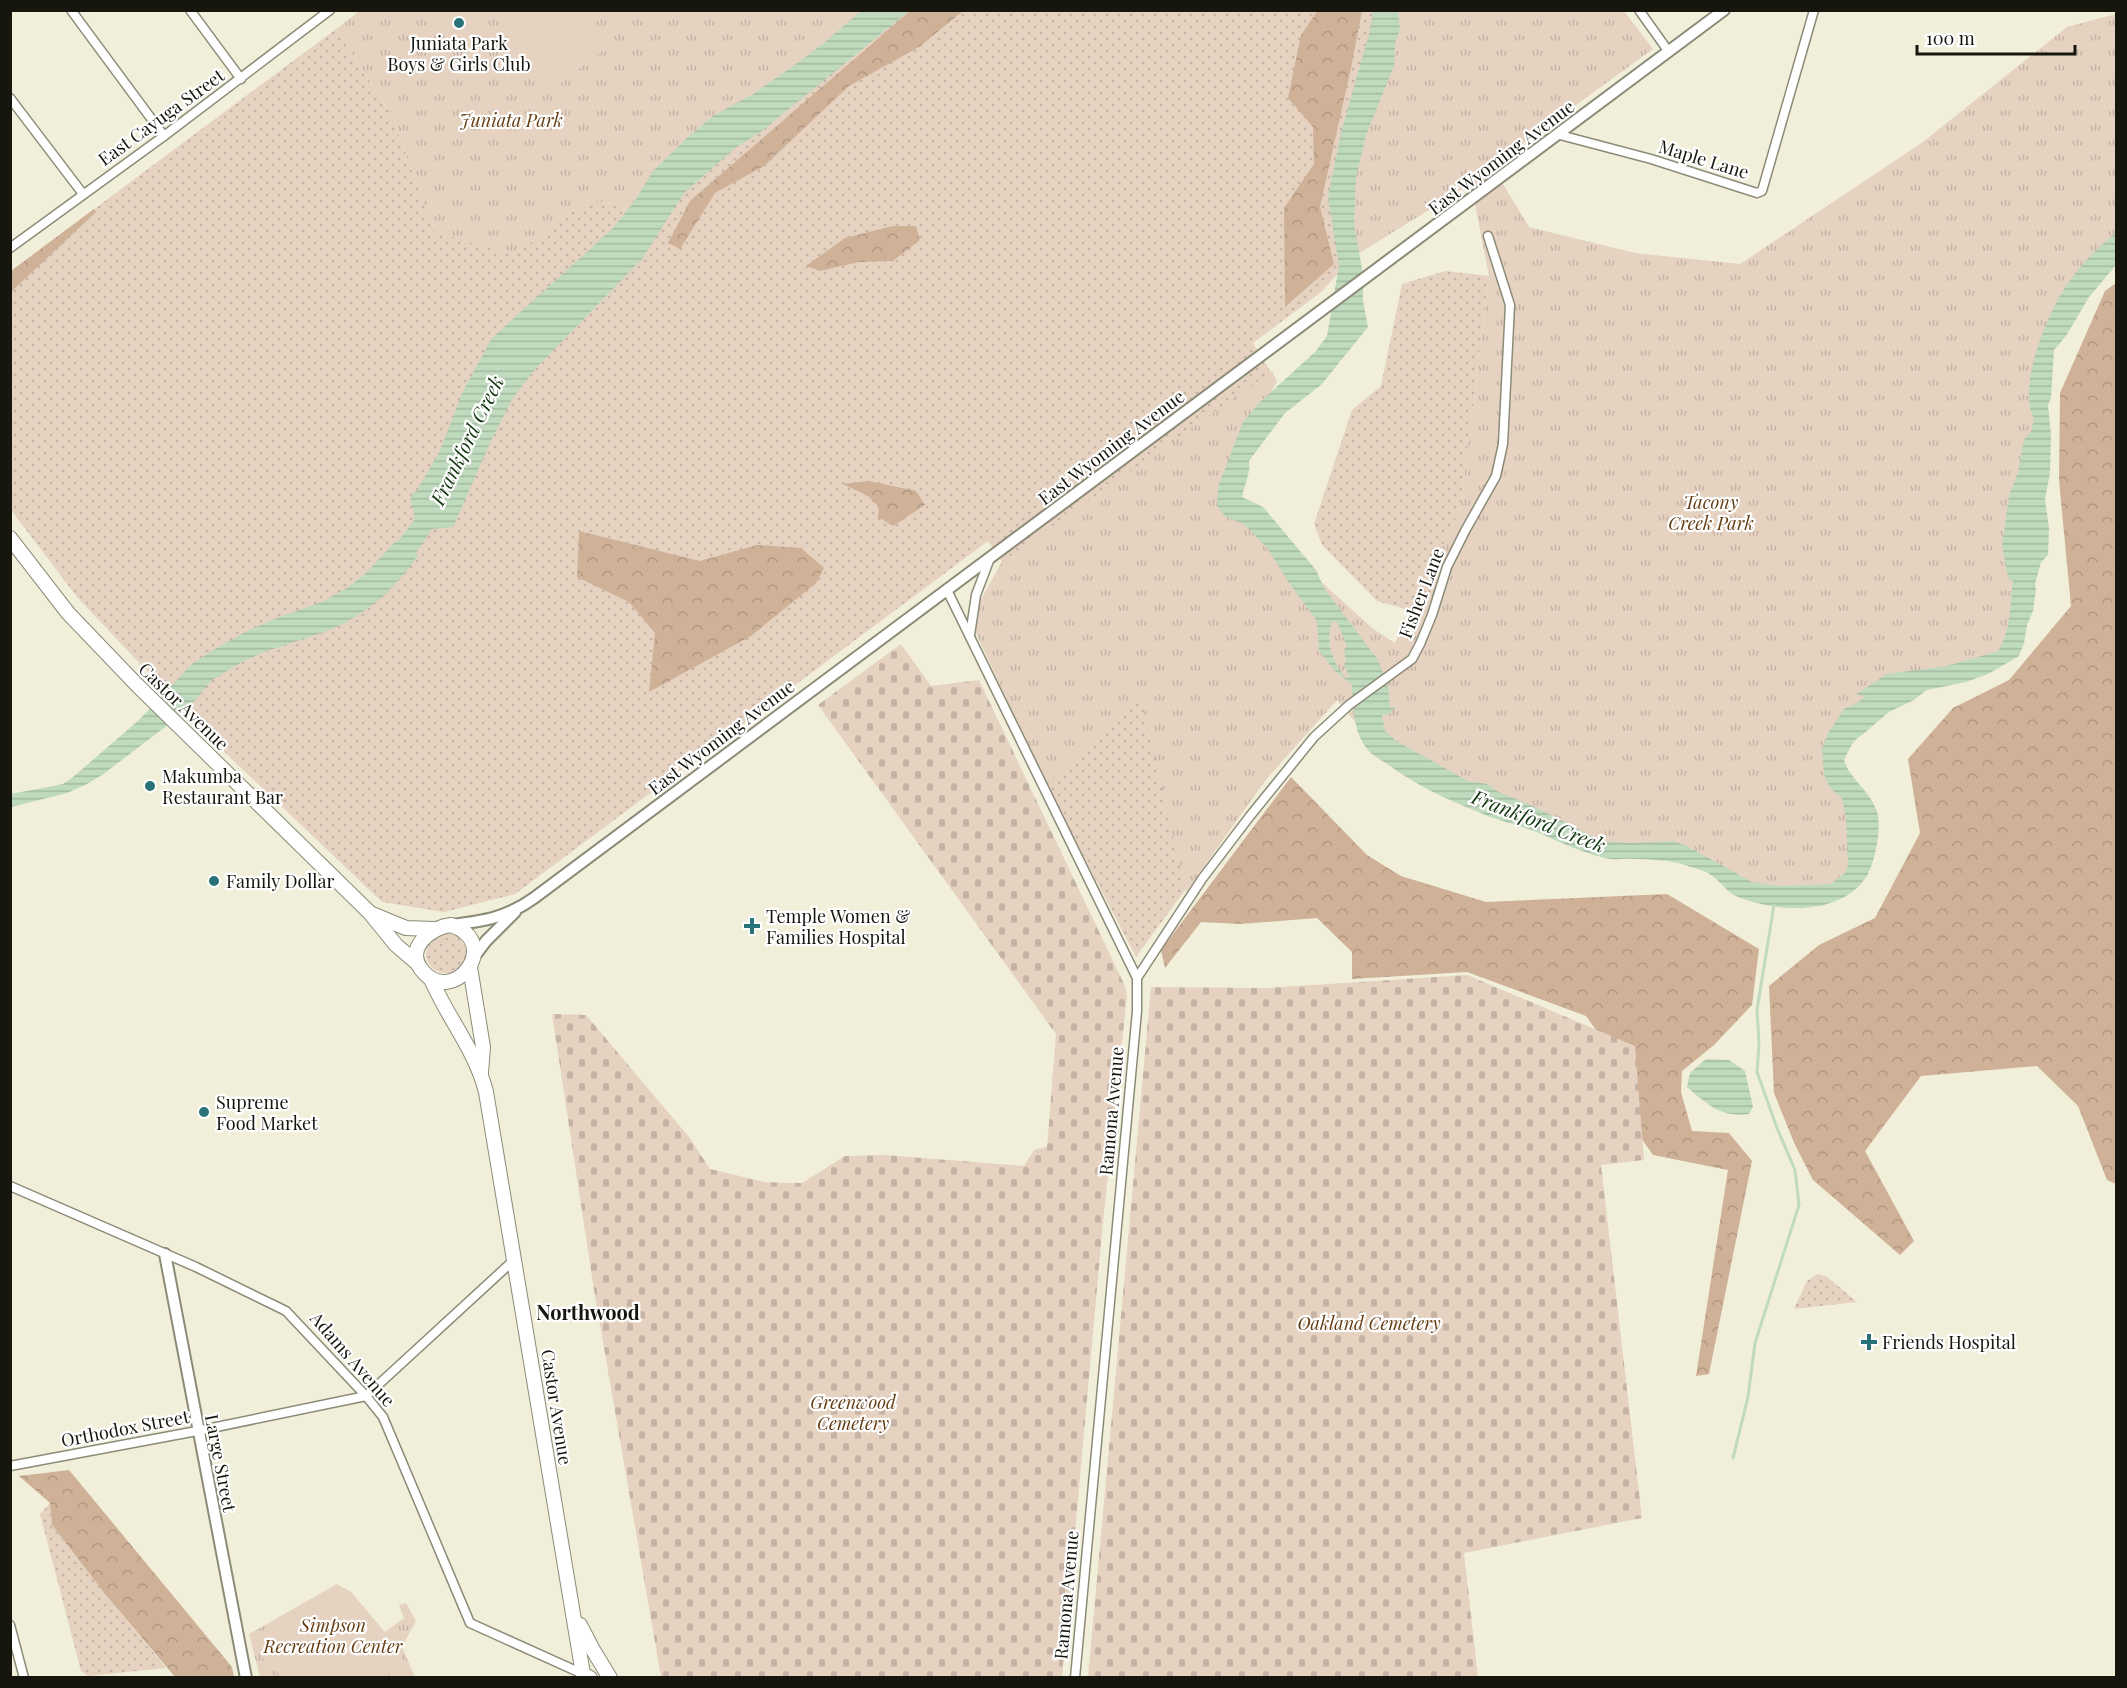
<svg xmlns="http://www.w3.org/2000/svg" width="2127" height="1688" viewBox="0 0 2127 1688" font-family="'Playfair Display',serif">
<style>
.grass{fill:url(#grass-dots)}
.forest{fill:url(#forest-crowns)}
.cemetery{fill:url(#cemetery-stones)}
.park{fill:url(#park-tufts)}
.pitch{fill:#e6d2c1}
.water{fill:url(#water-rules);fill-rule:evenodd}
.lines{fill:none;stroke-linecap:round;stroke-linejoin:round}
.stream{stroke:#bfdabd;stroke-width:3}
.minor-casing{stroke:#8c8b78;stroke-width:11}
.tertiary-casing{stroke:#8c8b78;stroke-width:14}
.primary-casing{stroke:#8c8b78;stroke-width:16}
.minor{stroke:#fff;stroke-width:8}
.tertiary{stroke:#fff;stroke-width:10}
.primary{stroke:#fff;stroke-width:14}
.poi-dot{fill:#287278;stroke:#fff;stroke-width:2}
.labels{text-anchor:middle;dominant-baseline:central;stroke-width:4.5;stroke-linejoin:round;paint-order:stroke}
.poi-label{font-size:18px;fill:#16150e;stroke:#fff;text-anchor:start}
.street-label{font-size:18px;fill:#16150e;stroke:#fff}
.park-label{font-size:18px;font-style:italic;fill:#653d13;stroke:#fff}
.water-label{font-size:20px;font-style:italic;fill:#123810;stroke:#fff}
.neighbourhood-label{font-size:20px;font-weight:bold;fill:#16150e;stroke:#fff}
</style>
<defs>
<pattern id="grass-dots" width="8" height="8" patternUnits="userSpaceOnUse" patternTransform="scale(1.5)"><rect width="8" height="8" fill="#e6d2c1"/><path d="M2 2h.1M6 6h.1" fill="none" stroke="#c5b3a5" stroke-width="1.8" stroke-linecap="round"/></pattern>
<pattern id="forest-crowns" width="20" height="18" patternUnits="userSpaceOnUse" patternTransform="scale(1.5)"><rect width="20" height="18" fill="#cfb198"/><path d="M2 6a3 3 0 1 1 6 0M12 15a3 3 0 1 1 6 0" fill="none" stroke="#b19782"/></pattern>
<pattern id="cemetery-stones" width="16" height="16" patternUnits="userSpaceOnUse" patternTransform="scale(1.5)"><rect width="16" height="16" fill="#e6d2c1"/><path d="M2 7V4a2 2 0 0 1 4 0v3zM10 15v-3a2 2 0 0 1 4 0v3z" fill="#c5b3a5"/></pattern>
<pattern id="park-tufts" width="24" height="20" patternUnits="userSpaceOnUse" patternTransform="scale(1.5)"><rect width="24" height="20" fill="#e6d2c1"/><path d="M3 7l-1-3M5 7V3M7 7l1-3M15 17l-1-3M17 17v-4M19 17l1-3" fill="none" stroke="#c5b3a5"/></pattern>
<pattern id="water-rules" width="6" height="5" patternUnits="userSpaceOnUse" patternTransform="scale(1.5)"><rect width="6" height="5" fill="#bfdabd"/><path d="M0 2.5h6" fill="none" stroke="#a3baa1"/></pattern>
</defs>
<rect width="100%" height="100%" fill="#f1efda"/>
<g class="grass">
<path d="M882 11H1379L1353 257 1321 292 1253 343 1277 382 1254 417 1235 504 1373 629 1395 644 1337 700 1267 778 1136 957 1046 784 977 607 1002 562 988 541 515 894 444 912 382 902 213 741 77 597 11 510V271L336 29 391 114 435 231 540 237 556 220 582 206 603 201 620 207 638 222Z"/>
<path d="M1445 271 1489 276 1460 510 1412 611 1377 601 1322 545 1314 524 1352 410 1381 386 1402 284Z"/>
<circle cx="446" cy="953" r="20"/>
<path d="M1818 1274 1826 1276 1857 1302 1794 1309 1807 1281Z"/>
<path d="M50 1503 52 1525 105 1594 166 1668 88 1676 81 1671 40 1514Z"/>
</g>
<g class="forest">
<path d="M1318 10 1362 11 1351 68 1320 207 1334 264 1285 307 1284 208 1314 164 1313 127 1288 98 1301 35Z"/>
<path d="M910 11H963L919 47 849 86 764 166 715 193 680 249 668 243 690 201Z"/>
<path d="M94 209 96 212 11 292V271Z"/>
<path d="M893 226H916L920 240 893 261 859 262 820 271 806 266 845 238Z"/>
<path d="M2116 283V1184L2107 1180 2078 1106 2037 1066 1921 1076 1865 1151 1914 1241 1900 1255 1813 1180 1795 1145 1774 1093 1769 986 1819 945 1875 918 1920 833 1908 759 1953 708 2009 680 2071 606 2059 480 2060 393 2105 291Z"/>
<path d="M869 481 916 491 925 505 893 526 878 517 879 507 868 496 843 484Z"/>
<path d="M579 531 700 561 757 545 801 548 824 568 816 583 751 636 649 692 655 633 629 602 577 577Z"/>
<path d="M1291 777 1367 855 1401 876 1486 902 1667 894 1759 949 1752 1005 1714 1045 1682 1071 1681 1092 1692 1131 1729 1133 1752 1161 1709 1374 1696 1376 1728 1170 1653 1155 1624 1114 1619 1062 1586 1016 1467 972 1352 979V952L1317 918 1241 924 1201 922 1165 968 1161 950Z"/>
<path d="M69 1470 232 1667 234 1677H175L105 1594 52 1525 50 1503 19 1476Z"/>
</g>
<g class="cemetery">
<path d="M901 644 931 686 979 680 1125 986 1127 996 1103 1222 1062 1677H661L594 1290 552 1014 586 1015 689 1137 710 1169 765 1182 788 1183H802L845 1156 885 1155 1024 1166 1034 1150 1047 1147 1056 1034 818 705Z"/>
<path d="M1467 975 1635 1046 1644 1160 1601 1165 1642 1518 1464 1553 1478 1677H1088L1151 987 1268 988Z"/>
</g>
<g class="park">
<path d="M361 10 882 11 638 222 620 207 604 201 582 206 556 220 540 237 512 255 435 232 391 114 336 29Z"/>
<path d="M1379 11H1624L1653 49 1492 166 1529 227 1635 253 1740 264 1923 142 2067 27 2116 14V246L2052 332 2040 502 2044 534 2013 654 1901 692 1827 764 1871 843 1849 885 1796 903 1693 861 1613 856 1372 742 1337 700 1267 778 1186 892 1141 699 1046 784 975 631 977 607 1002 562 1272 371 1277 382 1254 417 1235 504 1373 629 1395 643 1460 510 1489 276 1471 184 1353 257 1337 218Z"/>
<path d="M337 1584 351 1592 385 1632 404 1618 399 1605 406 1603 416 1621 402 1647 415 1677H260L249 1634Z"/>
</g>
<g class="pitch">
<path d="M508 10 587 11 601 30 606 48 558 85 536 81 498 20Z"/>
<path d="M335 1588 404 1660 386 1677H282L262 1657 253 1638Z"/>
</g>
<g class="water">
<path d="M861 11H909L762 131 735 148 684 193 642 259 537 367 512 399 491 441 453 527 432 529 416 553 418 555 410 567 386 594 367 609 345 623 324 632 264 652 242 662 212 680 185 712 102 775 85 785 67 793 11 807V794L63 784 73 777 139 720 192 664 215 649 247 631 272 620 324 601 347 588 365 574 394 543 399 540 415 519 410 497 417 490 440 451 463 391 492 338 612 229 636 199 653 171 687 138 713 116 753 94 789 69 824 43Z"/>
<path d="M1373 11H1398L1400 29 1395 44 1394 66 1366 135 1356 178 1354 224 1363 274V301L1368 327 1321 385 1285 413 1249 461C1251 472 1244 486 1242 497L1263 507 1316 570 1324 588 1378 660 1388 686 1390 708 1396 707 1389 714 1382 715 1385 731 1396 741 1468 781 1487 784 1497 791 1535 807 1602 841 1630 843 1672 841 1685 845 1752 882 1778 886 1803 885 1831 884 1845 873 1848 865 1846 818 1842 798 1830 788 1824 774 1822 749 1828 733 1844 709 1859 702 1865 696 1856 694 1887 674 1947 666 1998 651C2011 632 2010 604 2013 581L2008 578 2002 545 2009 496 2018 472 2024 440 2031 432 2034 418C2016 387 2049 310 2068 283 2081 264 2098 247 2116 233V265L2089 297 2066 336 2054 350 2051 398 2048 405 2051 435 2050 473 2045 499 2049 528 2048 555 2041 562 2035 584 2036 589 2033 611 2027 625 2024 643 2019 656 1990 673 1966 682 1927 690 1912 701 1889 712 1862 735C1853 739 1848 752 1844 760 1850 780 1870 790 1877 812 1882 826 1875 861 1868 874 1843 917 1776 913 1736 896 1725 891 1719 879 1708 873 1700 869 1687 866 1678 863 1664 860 1648 859 1633 859 1626 858 1618 860 1610 859 1584 854 1558 841 1534 831 1515 824 1496 820 1478 812 1448 800 1416 785 1390 766 1383 761 1373 756 1368 750 1353 732 1353 707 1352 685L1335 671 1319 651 1317 621 1287 580 1268 549 1244 524 1226 517 1217 506 1218 487 1243 422 1259 403 1316 351 1327 336 1339 265 1328 197 1341 133 1370 30ZM1332 621 1337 622 1347 646 1344 650 1346 661 1344 664 1349 676 1347 679C1332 663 1325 642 1332 621Z"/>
<path d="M1706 1059 1729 1060 1745 1071 1753 1107 1749 1114C1721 1118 1707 1104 1687 1087L1690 1073Z"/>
</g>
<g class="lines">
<path class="stream" d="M1733 1458 1748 1397 1755 1343 1799 1205 1795 1170 1777 1128 1757 1072 1759 1043 1757 1010 1774 905"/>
<defs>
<g id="minor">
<path d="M71 10 164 136"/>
<path d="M190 10 241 79"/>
<path d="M1639 10 1669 52"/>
<path d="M10 98 83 194"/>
<path d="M1560 135 1651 159 1757 193 1762 191 1814 10"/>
<path d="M10 248 164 136 330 10"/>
<path d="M947 590 1137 978V1011L1075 1678"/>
<path d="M970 635 976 595 990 558"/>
<path d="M1137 978 1202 879 1250 816 1314 737 1349 705 1412 659 1420 644 1432 615 1447 567 1465 531 1496 476 1503 444 1510 305 1488 236"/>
<path d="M10 1186 196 1267 286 1311 366 1396 383 1417 470 1623 583 1674"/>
<path d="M10 1466 197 1431 366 1396 514 1260"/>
<path d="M10 1625 24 1678"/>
</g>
<g id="tertiary">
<path d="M451 925C484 921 506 918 534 898L1724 10"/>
<path d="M473 958 486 941 515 912"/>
<path d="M165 1254 246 1678"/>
</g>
<g id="primary">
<path d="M10 538 68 613 137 685 370 913 396 945 417 963"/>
<path d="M372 914 406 928 433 929"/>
<path d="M451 925C505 943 451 1010 421 969 405 948 431 927 451 925Z"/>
<path d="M470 967 483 1047 481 1073"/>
<path d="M431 979C447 1017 476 1051 486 1092L583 1674 590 1678"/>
<path d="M580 1625 593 1650 610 1678"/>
</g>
</defs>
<use href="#minor" class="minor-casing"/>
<use href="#tertiary" class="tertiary-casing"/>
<use href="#primary" class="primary-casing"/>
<use href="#minor" class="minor"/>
<use href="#tertiary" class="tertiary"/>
<use href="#primary" class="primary"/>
</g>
<g class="poi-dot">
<circle cx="459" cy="23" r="6"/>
<circle cx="150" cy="786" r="6"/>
<circle cx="214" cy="881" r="6"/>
<path d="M749 917h6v6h6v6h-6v6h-6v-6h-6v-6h6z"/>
<circle cx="204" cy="1112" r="6"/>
<path d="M1866 1333h6v6h6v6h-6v6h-6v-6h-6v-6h6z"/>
</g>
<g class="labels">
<g class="poi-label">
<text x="459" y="43" text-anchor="middle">Juniata Park<tspan x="459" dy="21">Boys &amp; Girls Club</tspan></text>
<text x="162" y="776">Makumba<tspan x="162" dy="21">Restaurant Bar</tspan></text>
<text x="226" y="881">Family Dollar</text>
<text x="766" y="916">Temple Women &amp;<tspan x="766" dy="21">Families Hospital</tspan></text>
<text x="216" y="1102">Supreme<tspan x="216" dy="21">Food Market</tspan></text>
<text x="1882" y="1342">Friends Hospital</text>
</g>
<g class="street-label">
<text transform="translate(161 117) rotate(-36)">East Cayuga Street</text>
<text transform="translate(1501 157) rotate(-37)">East Wyoming Avenue</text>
<text transform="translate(1704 159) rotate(17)">Maple Lane</text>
<text transform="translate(1111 447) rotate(-37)">East Wyoming Avenue</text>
<text transform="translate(1421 593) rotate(-69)">Fisher Lane</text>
<text transform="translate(184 706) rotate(44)">Castor Avenue</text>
<text transform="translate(721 737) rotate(-37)">East Wyoming Avenue</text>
<text transform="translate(1111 1111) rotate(-85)">Ramona Avenue</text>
<text transform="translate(353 1359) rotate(49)">Adams Avenue</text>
<text transform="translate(557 1407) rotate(81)">Castor Avenue</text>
<text transform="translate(125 1428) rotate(-11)">Orthodox Street</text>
<text transform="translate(221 1463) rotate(79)">Large Street</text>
<text transform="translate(1066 1595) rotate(-85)">Ramona Avenue</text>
</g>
<g class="park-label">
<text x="511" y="120">Juniata Park</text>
<text x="1711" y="502">Tacony<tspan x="1711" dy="21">Creek Park</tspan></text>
<text x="1369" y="1323">Oakland Cemetery</text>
<text x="853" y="1402">Greenwood<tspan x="853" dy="21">Cemetery</tspan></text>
<text x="333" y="1625">Simpson<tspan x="333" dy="21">Recreation Center</tspan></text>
</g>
<g class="water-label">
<text transform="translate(466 440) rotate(-64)">Frankford Creek</text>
<text transform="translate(1539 820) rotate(21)">Frankford Creek</text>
</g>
<g class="neighbourhood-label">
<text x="588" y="1311">Northwood</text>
</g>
</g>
<rect width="2127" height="1688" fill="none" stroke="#16150e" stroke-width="24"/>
<path d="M1917 45v9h158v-9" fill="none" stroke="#16150e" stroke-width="3"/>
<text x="1926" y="45" font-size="18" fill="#16150e" stroke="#ffffff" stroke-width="4.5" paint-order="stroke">100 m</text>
</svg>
